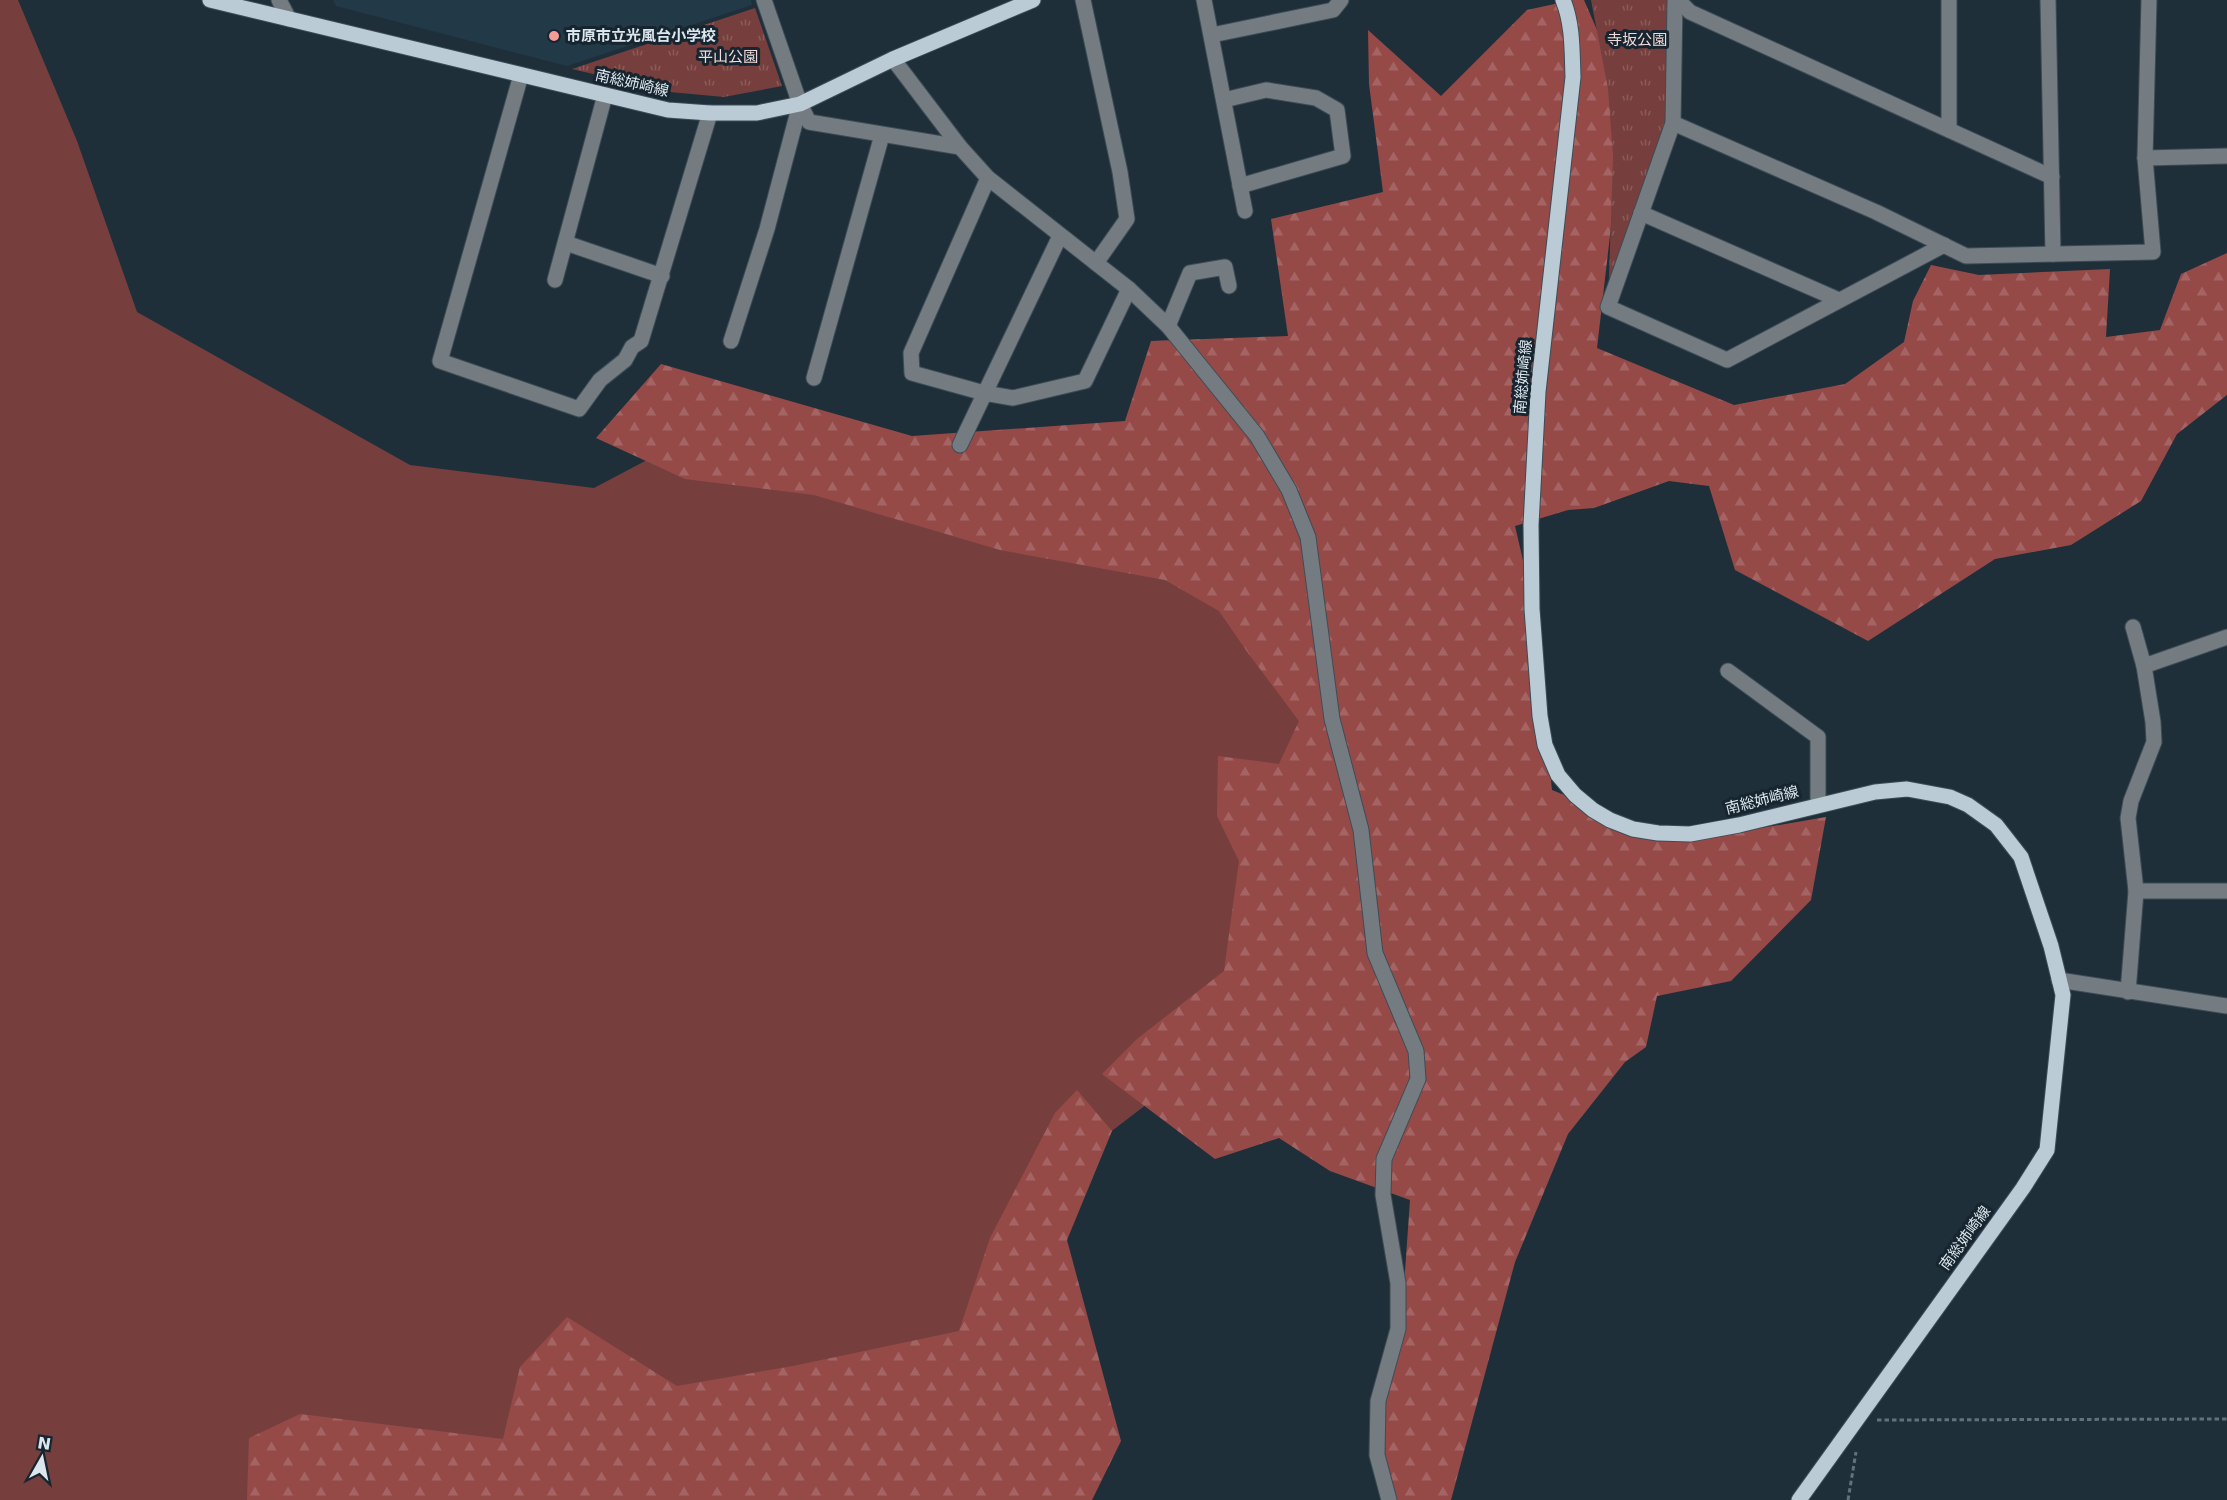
<svg xmlns="http://www.w3.org/2000/svg" width="2227" height="1500" viewBox="0 0 2227 1500" font-family="'DejaVu Sans','Noto Sans JP',sans-serif">
<style>
.built{fill:#223947}
.grass{fill:#763f3d}
.forest{fill:url(#forest-firs)}
.park{fill:url(#park-tufts)}
.lines{fill:none;stroke-linecap:round;stroke-linejoin:round}
.minor-casing{stroke:#3d4c57;stroke-width:17}
.major-casing{stroke:#3d4c57;stroke-width:17}
.path{stroke:#63717b;stroke-width:3;stroke-dasharray:4.5 3;stroke-linecap:butt}
.minor{stroke:#747c81;stroke-width:15}
.major{stroke:#bacbd6;stroke-width:15}
.poi-dot{fill:#f59b97;stroke:#16252f;stroke-width:2}
.labels{text-anchor:middle;dominant-baseline:central;stroke-width:6;stroke-linejoin:round;paint-order:stroke}
.poi-label{font-size:15px;font-weight:bold;fill:#dce6ed;stroke:#16252f;text-anchor:start}
.park-label{font-size:15px;fill:#f3dbd9;stroke:#16252f}
.street-label{font-size:15px;fill:#dce6ed;stroke:#16252f}
</style>
<defs>
<pattern id="forest-firs" width="22" height="20" patternUnits="userSpaceOnUse" patternTransform="scale(1.5)"><rect width="22" height="20" fill="#964a48"/><path d="M5 1l3.5 6h-7zM16 11l3.5 6h-7z" fill="#a46463"/></pattern>
<pattern id="park-tufts" width="24" height="20" patternUnits="userSpaceOnUse" patternTransform="scale(1.5)"><rect width="24" height="20" fill="#763f3d"/><path d="M3 7l-1-3M5 7V3M7 7l1-3M15 17l-1-3M17 17v-4M19 17l1-3" fill="none" stroke="#895b59"/></pattern>
</defs>
<rect width="100%" height="100%" fill="#1f2f3a"/>
<path class="built" d="M333 0H751L752 5 567 66 336 6Z"/>
<path class="grass" d="M0 0H18L77 141 137 312 410 465 594 488 700 432 930 450 1377 422 1241 1032 1040 1186 982 1374 571 1500H0Z"/>
<g class="forest">
<path d="M1573 0H1584L1626 97 1597 348 1734 405 1845 384 1904 342 1913 301 1931 265 1979 275 2110 269 2106 337 2160 330 2181 274 2227 253V395L2177 434 2141 501 2071 545 1995 559 1868 641 1735 570 1709 486 1669 481 1594 508 1568 510 1515 526 1532 599 1552 790 1679 842 1826 817 1811 900 1731 981 1657 996 1646 1047 1625 1062 1568 1134 1515 1262 1451 1500H1395L1374 1440 1403 1300 1410 1200 1330 1171 1279 1138 1215 1159 1102 1074 1137 1039 1224 971 1239 861 1217 816 1218 756 1279 764 1299 721 1248 653 1219 611 1165 580 1000 550 814 495 685 479 596 438 661 364 912 436 1125 421 1151 341 1288 336 1271 219 1383 192 1369 84 1368 30 1441 96 1527 10Z"/>
<path d="M1077 1090 1112 1131 1067 1240 1121 1441 1092 1500H247L249 1438 300 1414 503 1439 520 1367 567 1317 677 1386 793 1366 959 1331 990 1238 1055 1113Z"/>
</g>
<g class="park">
<path d="M1591 0H1675L1673 123 1608 307 1613 156 1608 89Z"/>
<path d="M755 8 782 86 724 97 670 92 572 69Z"/>
</g>
<g class="lines">
<defs>
<g id="minor">
<path d="M279 0 289 19"/>
<path d="M764 0 800 104 809 122 960 147"/>
<path d="M1083 0 1120 172 1127 219 1096 263"/>
<path d="M1204 0 1245 211"/>
<path d="M1675 0 1673 123 1608 307 1727 360 1944 245"/>
<path d="M1678 0 1690 12 2052 177"/>
<path d="M1949 0V130"/>
<path d="M2048 0 2053 254"/>
<path d="M1212 35 1333 10 1341 0"/>
<path d="M893 59 960 147 988 178 1129 289 1168 326 1257 436 1289 490 1308 537 1332 719 1361 830 1375 953 1416 1051 1418 1079 1384 1159 1383 1195 1398 1283V1329L1378 1401 1377 1455 1389 1500"/>
<path d="M521 75 440 361 579 409 600 380 625 360 632 347 641 341 710 113"/>
<path d="M1224 100 1266 90 1316 98 1337 110 1343 156 1240 186"/>
<path d="M1673 123 1876 212 1966 256 2153 252 2145 158 2149 0"/>
<path d="M2145 158 2227 156"/>
<path d="M988 178 911 353 912 373 984 393 1013 398 1085 381 1129 289"/>
<path d="M1641 213 1839 300"/>
<path d="M566 243 662 276"/>
<path d="M555 280 605 95"/>
<path d="M1168 326 1190 273 1225 267 1229 286"/>
<path d="M731 341 767 229 800 104"/>
<path d="M814 378 882 135"/>
<path d="M960 445 1060 236"/>
<path d="M2144 666 2227 637"/>
<path d="M1728 671 1818 737V805"/>
<path d="M2136 891H2227"/>
<path d="M2059 980 2227 1006"/>
<path d="M2128 992 2136 891 2128 818 2131 801 2154 742 2153 722 2144 666 2133 627"/>
</g>
<g id="major">
<path d="M210 0 668 110 710 113H757L800 104 893 59 1033 0"/>
<path d="M1563 0C1573 24 1572 52 1573 77L1538 392 1531 525 1532 609 1540 716 1545 745 1558 775 1575 795 1593 810 1610 820 1633 829 1658 833 1690 834 1739 825 1875 792 1907 789 1950 797 1968 805 1996 825 2021 857 2051 946 2063 995 2047 1150 2023 1188 1799 1500"/>
</g>
</defs>
<use href="#minor" class="minor-casing"/>
<use href="#major" class="major-casing"/>
<g class="path">
<path d="M1877 1420 2227 1419"/>
<path d="M1848 1500 1856 1452"/>
</g>
<use href="#minor" class="minor"/>
<use href="#major" class="major"/>
</g>
<circle class="poi-dot" cx="554" cy="36" r="6"/>
<g class="labels">
<g class="poi-label">
<text x="566" y="36">市原市立光風台小学校</text>
</g>
<g class="park-label">
<text x="1637" y="40">寺坂公園</text>
<text x="728" y="57">平山公園</text>
</g>
<g class="street-label">
<text transform="translate(632 83) rotate(13)">南総姉崎線</text>
<text transform="translate(1523 377) rotate(-85)">南総姉崎線</text>
<text transform="translate(1762 800) rotate(-14)">南総姉崎線</text>
<text transform="translate(1965 1238) rotate(-54)">南総姉崎線</text>
</g>
</g>
<g transform="translate(42 1458) rotate(9)" stroke="#16252f" stroke-width="4.5" paint-order="stroke">
<path d="M0-4.5L10 22L0 15L-10 22Z" fill="#dce6ed"/>
<text y="-9" font-size="16" font-weight="bold" text-anchor="middle" fill="#dce6ed">N</text>
</g>
</svg>
